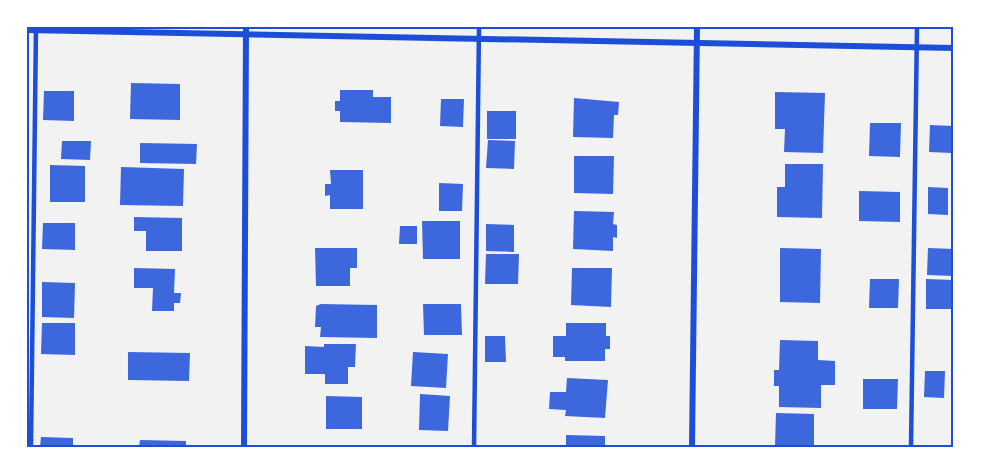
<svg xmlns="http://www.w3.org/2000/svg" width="981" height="474" viewBox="0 0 981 474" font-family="Figtree,sans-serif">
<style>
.building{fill:#3d67dc}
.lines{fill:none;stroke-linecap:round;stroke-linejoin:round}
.service{stroke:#1d4ed8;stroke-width:4.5}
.minor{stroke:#1d4ed8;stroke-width:6}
.neatline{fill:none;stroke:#1d4ed8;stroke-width:2}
</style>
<rect width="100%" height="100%" fill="#f2f2f2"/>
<g class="building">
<path d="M131 83 180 84V120L130 119Z"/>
<path d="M340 90H373V97H391V123L340 122V111H335V101H340Z"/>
<path d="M44 91H74V121L43 120Z"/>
<path d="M775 92 825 93 823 153 784 152 785 129H775Z"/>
<path d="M574 98 619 102 618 115H614L613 138 573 137Z"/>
<path d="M441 99H464L463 127 440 126Z"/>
<rect x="487" y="111" width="29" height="28"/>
<path d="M870 123H901L900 157 869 156Z"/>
<path d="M930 125 953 126 952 153 929 152Z"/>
<path d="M488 140 515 141 514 169 486 168Z"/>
<path d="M62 141H91L90 160 61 159Z"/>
<path d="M140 143 197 144 196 164 140 163Z"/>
<path d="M574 156H614L613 194 574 193Z"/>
<path d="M785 164H823L822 218 777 217V187H785Z"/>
<path d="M50 165 85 166V202H50Z"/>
<path d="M121 167 184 169 183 206 120 205Z"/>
<path d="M330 170H363V209H330V195L325 196V184H331Z"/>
<path d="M439 183 463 184 462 211H439Z"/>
<path d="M928 187 948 188V215L928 214Z"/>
<path d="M859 191 900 192V222L859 221Z"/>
<path d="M574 211 614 212 613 224 617 225V238L613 237V251L573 249Z"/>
<path d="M134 217 182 218V251H146V231H134Z"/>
<path d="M422 221H460V259H423Z"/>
<path d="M43 223H75V250L42 249Z"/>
<path d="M486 224 514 225V252L486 251Z"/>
<path d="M400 226H417V244H399Z"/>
<path d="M315 248H357V268H350V286H316Z"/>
<path d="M780 248 821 249 820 303 780 302Z"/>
<path d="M928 248 954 249V276L927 275Z"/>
<path d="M486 254H519L518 284H485Z"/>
<path d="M134 268 175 269 174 293H181L180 303H174V311H152L153 288H134Z"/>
<path d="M572 268H612L611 307 571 305Z"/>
<path d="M870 279H899L898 308H869Z"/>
<path d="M926 279 954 280V309H926Z"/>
<path d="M42 282 75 283 74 318 42 317Z"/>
<path d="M321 304 377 305V338L320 337 321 327H315L316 306Z"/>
<path d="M423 304H461L462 335H424Z"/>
<path d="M42 323H75V355L41 354Z"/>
<path d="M566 323H606V336H610V349H605V361H565V357H553V336H566Z"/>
<path d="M485 336H505L506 362H485Z"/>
<path d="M780 340 818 341V360L835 361V385H821V408L779 407V386H774V370H779Z"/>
<path d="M324 344H356L355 367H348V384H325V374H305V346L324 347Z"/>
<path d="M128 352 190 353 189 381 128 380Z"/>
<path d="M413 352 448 354 446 388 411 386Z"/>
<path d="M925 371H945L944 398 924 397Z"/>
<path d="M567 378 608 380 605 418 565 416 566 410 549 409 550 392H566Z"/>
<path d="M863 379H898L897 409H863Z"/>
<path d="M420 394 450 396 448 431 419 430Z"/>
<path d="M326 396 362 397V429H326Z"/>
<path d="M776 413 814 414V447H775Z"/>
<path d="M566 435 605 436V447H566Z"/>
<path d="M41 437 73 438V447H40Z"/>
<path d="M140 440 186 441V447H139Z"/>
</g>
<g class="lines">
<g class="service">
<path d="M31 447 36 27"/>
<path d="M474 447 479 27"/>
<path d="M911 447 917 27"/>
</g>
<g class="minor">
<path d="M27 30 954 48"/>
<path d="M244 447 246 27"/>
<path d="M692 447 697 27"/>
</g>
</g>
<rect width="981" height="474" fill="none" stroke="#ffffff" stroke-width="57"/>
<rect x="28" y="28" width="924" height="418" class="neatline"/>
</svg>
